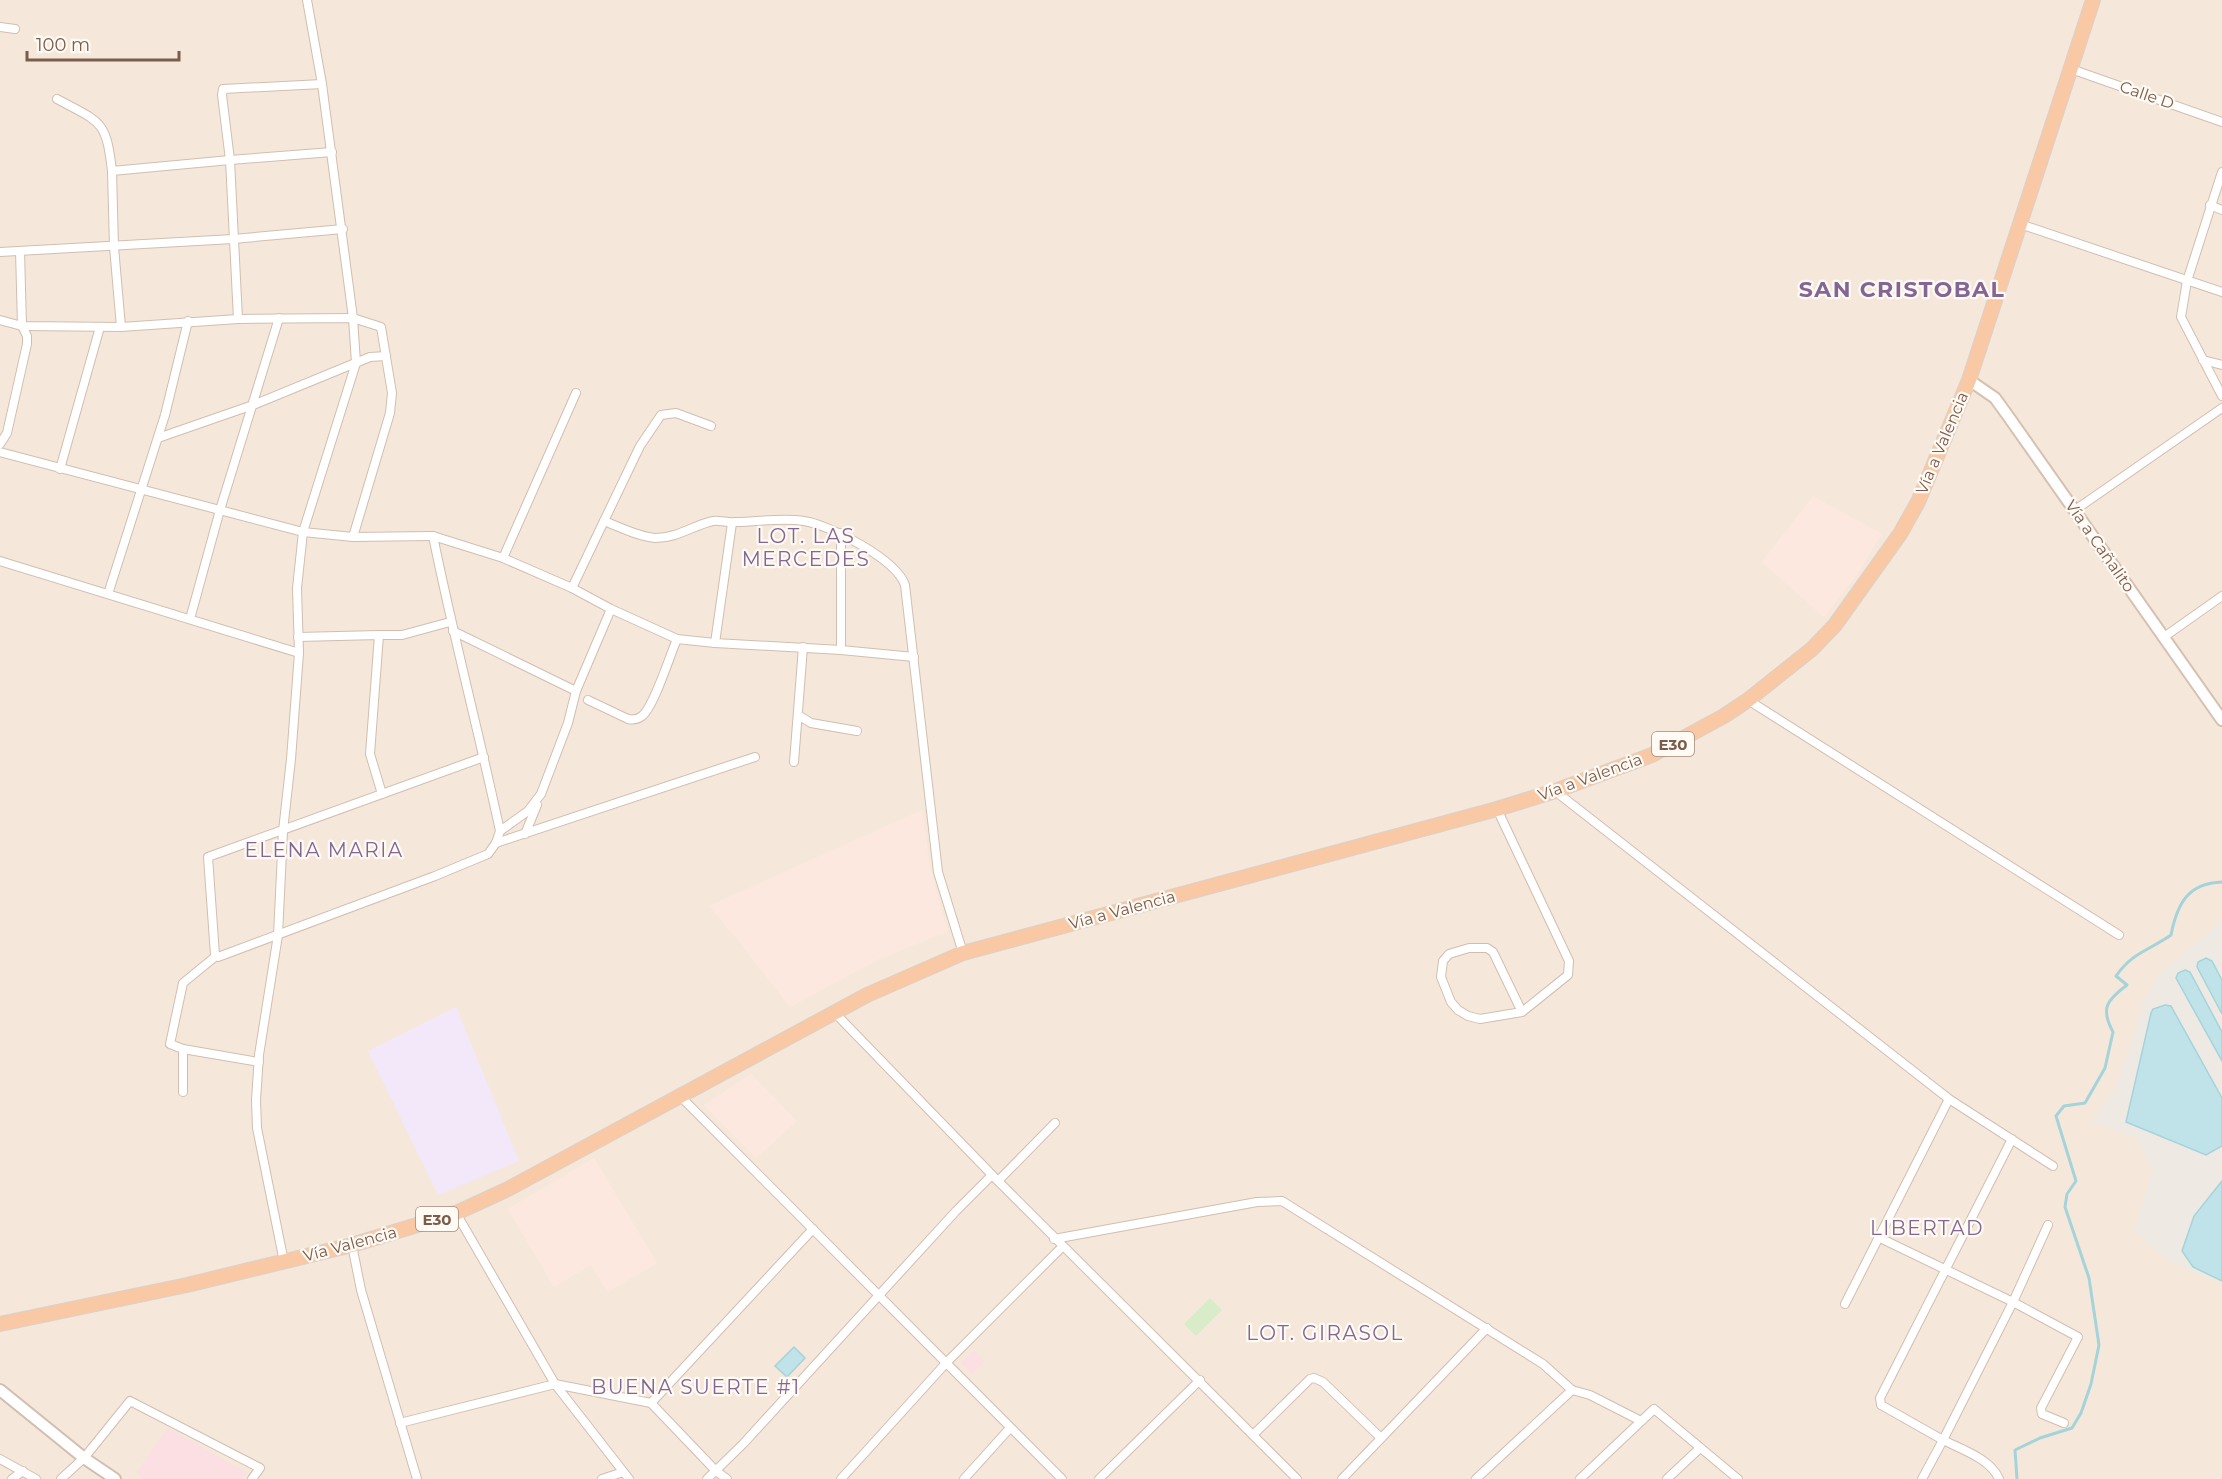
<svg xmlns="http://www.w3.org/2000/svg" width="2222" height="1479" viewBox="0 0 2222 1479" font-family="Montserrat,sans-serif">
<style>
.residential{fill:#f5e8da}
.commercial{fill:#fde8e0}
.industrial{fill:#efe9e4}
.education{fill:#f3e8fa}
.medical{fill:#fbdfe3}
.green{fill:#d8ecc9}
.water{fill:#bfe3e8;stroke:#a5d3da;stroke-width:1.5}
.lines{fill:none;stroke-linecap:round;stroke-linejoin:round}
.stream{stroke:#a5d3da;stroke-width:3}
.minor-casing{stroke:#d1beb0;stroke-width:10}
.tertiary-casing{stroke:#d1beb0;stroke-width:14}
.secondary-casing{stroke:#d6c0b0;stroke-width:14}
.trunk-casing{stroke:#dad1cd;stroke-width:16}
.minor{stroke:#fff;stroke-width:8}
.tertiary{stroke:#fff;stroke-width:10}
.secondary{stroke:#fff;stroke-width:10}
.trunk{stroke:#f9c8a4;stroke-width:14}
.labels{text-anchor:middle;dominant-baseline:central;stroke-width:4.5;stroke-linejoin:round;paint-order:stroke}
.shield{fill:#fffaf3;stroke:#a28b7f;stroke-width:1.5}
.shield-label{font-size:15px;font-weight:bold;fill:#7a5c4d}
.street-label{font-size:16px;fill:#7a5c4d;stroke:#fffaf3}
.quarter-label{font-size:20px;letter-spacing:1.5px;fill:#846695;stroke:#fffaf3}
.district-label{font-size:22px;font-weight:bold;letter-spacing:1.5px;fill:#846695;stroke:#fffaf3}
</style>
<rect width="100%" height="100%" fill="#fdf6ec"/>
<rect class="residential" x="0" y="0" width="2222" height="1479"/>
<g class="commercial">
<path d="M1813 496 1882 534 1858 573 1824 617 1762 562Z"/>
<path d="M922 810 930 868 948 931 877 960 790 1007 737 939 709 906Z"/>
<path d="M751 1074 797 1121 756 1158 704 1105Z"/>
<path d="M594 1158 657 1263 608 1292 591 1265 554 1287 508 1209Z"/>
</g>
<path class="industrial" d="M2222 921V1283L2172 1263 2134 1231 2153 1168 2135 1137 2092 1122 2116 1086 2131 1044 2143 1002 2158 975Z"/>
<path class="education" d="M456 1007 519 1161 438 1195 368 1051Z"/>
<g class="medical">
<path d="M974 1350 985 1361 972 1374 961 1363Z"/>
<path d="M168 1428 247 1473 241 1479H144L136 1473Z"/>
</g>
<path class="green" d="M1210 1298 1222 1310 1196 1336 1184 1324Z"/>
<g class="water">
<path d="M2206 958 2212 961 2222 980V1014L2197 967 2198 962Z"/>
<path d="M2185 970 2190 972 2222 1032V1061L2176 978 2178 973Z"/>
<path d="M2165 1005 2171 1006 2222 1098V1146L2206 1155 2126 1122 2151 1013 2153 1009Z"/>
<path d="M2222 1181V1281L2193 1267 2182 1251 2194 1216Z"/>
<path d="M794 1347 805 1358 787 1377 775 1366Z"/>
</g>
<g class="lines">
<path class="stream" d="M2017 1479 2015 1450 2040 1438 2072 1428 2081 1413 2091 1384 2099 1345 2089 1278 2065 1207 2067 1194 2076 1181 2056 1116 2064 1106 2085 1103 2105 1068 2113 1032C2100 1008 2107 1000 2127 985L2116 976C2133 952 2148 951 2171 935 2177 904 2188 883 2222 882"/>
<defs>
<g id="minor">
<path d="M307 0 322 84 353 318 381 327 392 393 390 413 353 537"/>
<path d="M0 27 15 29"/>
<path d="M2071 69 2222 122"/>
<path d="M322 84 223 89 222 95 230 160 332 152"/>
<path d="M57 99C101 123 106 119 112 171L230 160 238 319"/>
<path d="M112 171 114 247 121 327"/>
<path d="M2222 172 2187 281 2181 317 2222 396"/>
<path d="M2210 205 2222 210"/>
<path d="M2020 224 2222 292"/>
<path d="M0 252 233 239 343 229"/>
<path d="M0 320 22 326 121 327 238 319 353 318 356 363 303 532 297 588 299 653 291 759 283 831 278 935 259 1055 256 1100 257 1128 284 1262"/>
<path d="M2203 360 2222 365"/>
<path d="M711 426 676 413 661 415 640 446 604 521C620 527 639 537 656 538 677 538 694 525 713 521 720 520 728 523 736 522 758 522 782 517 804 521 830 525 896 559 905 585L938 872 963 953"/>
<path d="M158 438 253 405 370 357 386 356"/>
<path d="M0 444 7 433 27 344V336L22 326 20 251"/>
<path d="M0 452 303 532 353 537 433 536"/>
<path d="M60 469 100 327"/>
<path d="M2075 510 2222 408"/>
<path d="M732 523 715 643 841 650"/>
<path d="M841 533V650L914 657"/>
<path d="M503 558 576 393"/>
<path d="M0 561 299 653"/>
<path d="M572 588 604 521"/>
<path d="M108 594 165 415 188 321"/>
<path d="M611 609 576 691 568 723 541 794 528 811 500 831C479 733 453 635 433 536L503 558 572 588 611 609 677 639 715 643"/>
<path d="M190 619 220 510 279 318"/>
<path d="M453 631 576 691"/>
<path d="M379 635H402L450 622"/>
<path d="M298 637 379 635 370 754 382 794"/>
<path d="M2164 637 2222 596"/>
<path d="M588 700 628 719C633 720 637 720 642 716 654 707 670 655 677 639"/>
<path d="M1748 700 2119 935"/>
<path d="M798 715 811 723 857 731"/>
<path d="M484 757 208 857 215 955 218 957 435 876 488 854 496 843 500 831"/>
<path d="M794 762 803 647"/>
<path d="M1555 791 1949 1099 2053 1166"/>
<path d="M1497 809 1569 961 1568 975 1522 1012 1480 1019 1468 1016 1458 1010 1451 1002 1441 977 1443 961 1449 954 1469 948H1487L1493 952 1522 1012"/>
<path d="M525 834 537 805"/>
<path d="M496 843 755 757"/>
<path d="M834 1012 998 1181 1055 1123"/>
<path d="M183 1049 259 1062"/>
<path d="M183 1092V1049L170 1044 183 983 216 956"/>
<path d="M679 1095 1062 1479"/>
<path d="M998 1181 1297 1479"/>
<path d="M1880 1238 2013 1302 2078 1337 2041 1408 2042 1414 2064 1423"/>
<path d="M1054 1239 1257 1202 1282 1201 1543 1364 1572 1390 1590 1395 1641 1421"/>
<path d="M352 1245 361 1290 417 1479"/>
<path d="M1845 1304 1949 1099"/>
<path d="M555 1384 651 1403 716 1471 727 1479"/>
<path d="M555 1384 629 1479"/>
<path d="M651 1403 813 1229"/>
<path d="M400 1423 555 1384 456 1213"/>
<path d="M1253 1435 1310 1379 1314 1378 1323 1382 1381 1438"/>
<path d="M0 1459 36 1479"/>
<path d="M12 1479 23 1471"/>
<path d="M61 1479 84 1458 130 1401 260 1468 252 1479"/>
<path d="M602 1479 623 1472"/>
<path d="M707 1479 743 1444 956 1211 992 1175"/>
<path d="M841 1479 947 1362 1062 1247"/>
<path d="M964 1479 1010 1428"/>
<path d="M1099 1479 1200 1380"/>
<path d="M1342 1479 1487 1328"/>
<path d="M1476 1479 1572 1390"/>
<path d="M1580 1479 1654 1409 1738 1479"/>
<path d="M1667 1479 1700 1448"/>
<path d="M1922 1479 1943 1440 1881 1405 1880 1398 2012 1139"/>
<path d="M1999 1479C1991 1459 1961 1449 1943 1440L2013 1302 2048 1225"/>
</g>
<path id="tertiary" d="M0 1390 84 1458 115 1479"/>
<path id="secondary" d="M1969 380 1995 398 2008 416 2222 720"/>
<path id="trunk" d="M0 1324 187 1285 352 1245 456 1213 508 1189 867 995 963 953 1497 809 1555 791 1652 755 1724 716 1748 700 1812 649 1835 625 1900 534 1918 502 1969 380 2093 0"/>
</defs>
<use href="#minor" class="minor-casing"/>
<use href="#tertiary" class="tertiary-casing"/>
<use href="#secondary" class="secondary-casing"/>
<use href="#trunk" class="trunk-casing"/>
<use href="#minor" class="minor"/>
<use href="#tertiary" class="tertiary"/>
<use href="#secondary" class="secondary"/>
<use href="#trunk" class="trunk"/>
</g>
<g class="labels">
<g class="shield">
<rect x="1652" y="732" width="42" height="24" rx="4.5"/>
<rect x="416" y="1207" width="42" height="24" rx="4.5"/>
</g>
<g class="shield-label">
<text x="1673" y="744">E30</text>
<text x="437" y="1219">E30</text>
</g>
<g class="street-label">
<text transform="translate(2147 95) rotate(19)">Calle D</text>
<text transform="translate(1942 443) rotate(-67)">Vía a Valencia</text>
<text transform="translate(2100 546) rotate(55)">Vía a Cañalito</text>
<text transform="translate(1590 777) rotate(-20)">Vía a Valencia</text>
<text transform="translate(1122 910) rotate(-15)">Vía a Valencia</text>
<text transform="translate(350 1244) rotate(-15)">Vía Valencia</text>
</g>
<g class="quarter-label">
<text x="806" y="536">LOT. LAS<tspan x="806" dy="23">MERCEDES</tspan></text>
<text x="324" y="850">ELENA MARIA</text>
<text x="1927" y="1228">LIBERTAD</text>
<text x="1325" y="1333">LOT. GIRASOL</text>
<text x="696" y="1387">BUENA SUERTE #1</text>
</g>
<g class="district-label">
<text x="1902" y="289">SAN CRISTOBAL</text>
</g>
</g>
<path d="M27 51v9h152v-9" fill="none" stroke="#7a5c4d" stroke-width="3"/>
<text x="36" y="51" font-size="18" fill="#7a5c4d" stroke="#fffaf3" stroke-width="4.5" paint-order="stroke">100 m</text>
</svg>
